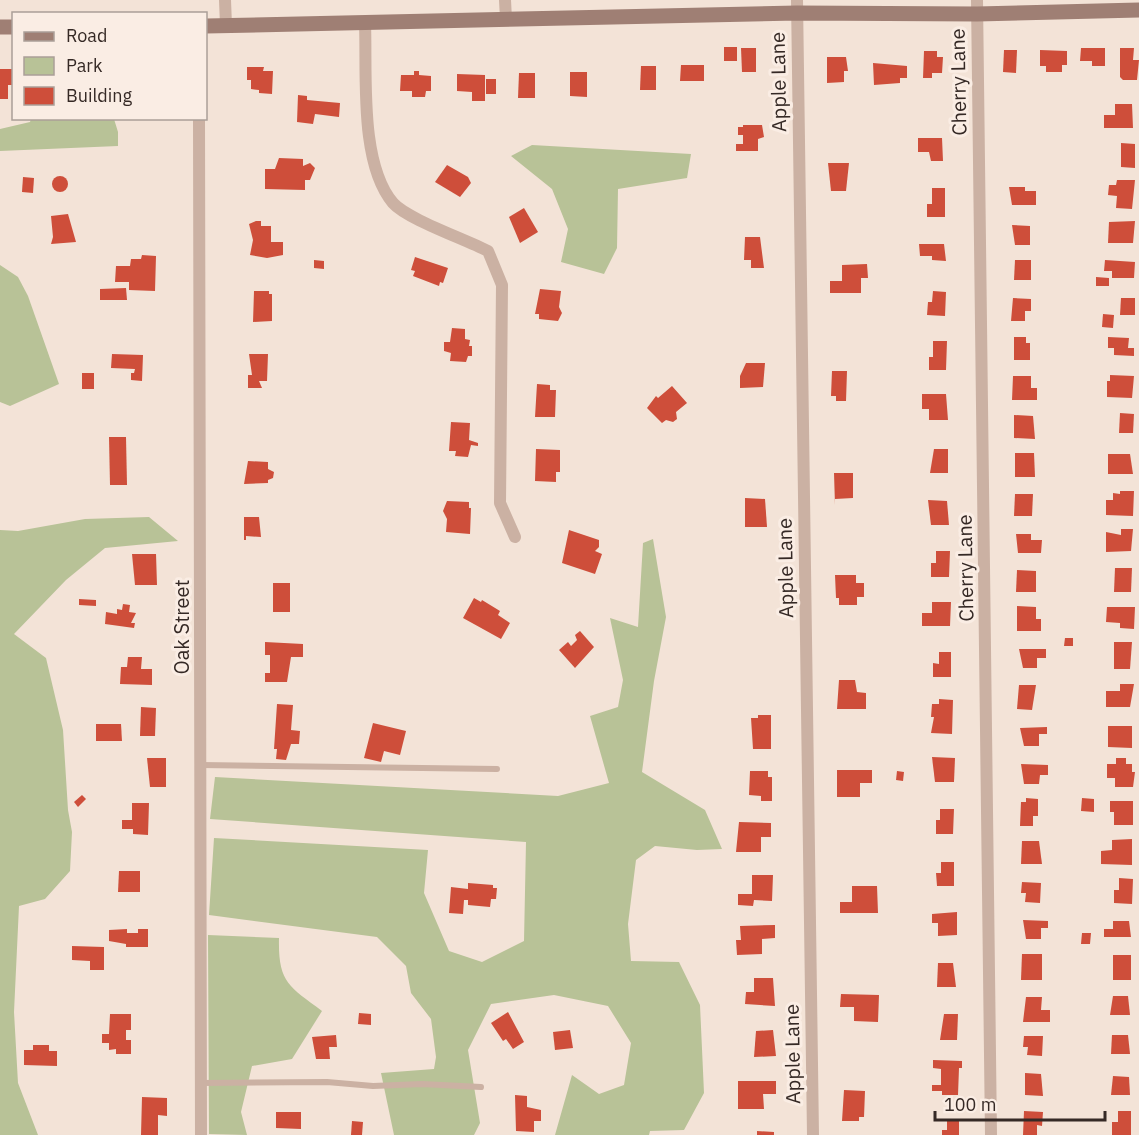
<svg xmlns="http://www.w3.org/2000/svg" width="1139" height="1135" viewBox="0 0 1139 1135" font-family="'IBM Plex Sans',sans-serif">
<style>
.green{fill:#b8c297}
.building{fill:#ce4e3a}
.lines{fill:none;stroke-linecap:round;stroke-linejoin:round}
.lane{stroke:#cbb1a3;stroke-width:6}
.street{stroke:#cbb1a3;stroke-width:12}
.secondary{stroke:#9f7f74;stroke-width:15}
.labels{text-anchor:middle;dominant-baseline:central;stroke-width:6;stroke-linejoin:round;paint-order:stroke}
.street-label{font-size:20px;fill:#352925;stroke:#faede4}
</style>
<rect width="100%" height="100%" fill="#f3e3d7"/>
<g class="green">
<path d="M31 119H114L118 132V146L0 151V129L30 122Z"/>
<path d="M532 145 691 154 687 178 618 189 617 248 604 274 561 262 568 229 552 189 511 156Z"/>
<path d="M0 265 18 277 28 296 59 384 10 406 0 402Z"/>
<path d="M149 517 178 541 105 548 66 580 14 634 46 658 63 730 68 810 72 832 70 871 45 899 19 906 14 1012 18 1083 38 1135H0V530L18 531 85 519Z"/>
<path d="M653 539 666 617 654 681 642 772 705 810 722 849 697 850 655 846 636 860 628 924 631 961 679 962 700 1005 704 1093 684 1130 650 1131 649 1135H555L572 1075 599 1094 624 1085 631 1043 608 1006 554 995 491 1004 468 1050 480 1123 474 1135H394L381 1073 434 1069 436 1057 431 1019 411 993 406 966 377 937 209 915 214 838 428 850 424 893 449 951 482 962 524 941 526 842 210 819 215 777 558 796 609 783 590 716 618 707 623 680 610 618 638 627 643 543Z"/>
<path d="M208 935 279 938C278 982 288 986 322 1011L292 1059 252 1066 241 1112 247 1135 209 1134Z"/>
</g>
<g class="building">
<rect x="724" y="47" width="13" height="14"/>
<path d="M741 48H756V72H742Z"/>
<path d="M1081 48H1105V66H1092V61H1080Z"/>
<path d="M1120 48H1134L1133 60H1139L1137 80H1123L1120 77Z"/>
<path d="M1004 50H1017L1016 73 1003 72Z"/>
<path d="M1040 50 1067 51V65H1062V72H1046V66H1040Z"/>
<path d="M924 51H937V57H943L942 73H932V78H923Z"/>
<path d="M827 57H846L848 71H844V82L827 83Z"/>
<path d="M873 63 907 66V78H900V83L874 85Z"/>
<path d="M681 65H704V81H680Z"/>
<path d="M641 66H656V90H640Z"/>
<path d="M247 67H264L263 71H273L272 94 259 93V90L251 89V80H247Z"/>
<path d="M0 69H14V85H8V99H0Z"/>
<path d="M414 71H419V75L431 76V91H426L425 97H412V91H400L401 75H414Z"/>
<path d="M570 72H587V97L570 96Z"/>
<path d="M519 73H535V98H518Z"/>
<path d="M457 74 485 75V101H472V92L457 91Z"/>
<rect x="486" y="79" width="10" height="15"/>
<path d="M298 95 307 96V100L340 103 339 117 315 114 313 124 297 122Z"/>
<path d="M1115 104H1132L1133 128H1104V115H1115Z"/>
<path d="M743 125H762L764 137 758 139V151H736V144H743V135H738V127H743Z"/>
<path d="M918 138H942L943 161H931L929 152H918Z"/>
<path d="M1121 143 1135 144V168L1121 167Z"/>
<path d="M279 158 303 159V166L310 163 315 168 310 180H305V190L265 189V169H275Z"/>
<path d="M828 163H849L846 191H831Z"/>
<path d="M447 165 468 177 471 183 460 197 435 182Z"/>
<circle cx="60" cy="184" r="8"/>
<path d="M23 177 34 178 33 193 22 192Z"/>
<path d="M1117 180H1135L1132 209 1116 208 1117 196 1108 195 1109 185H1116Z"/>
<path d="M1009 187H1025V191H1036V205H1012Z"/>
<path d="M932 188H945V217H927V204H932Z"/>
<path d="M524 208 538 232 520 243 509 217Z"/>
<path d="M68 214 76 242 51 244 53 237 51 216Z"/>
<path d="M256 221H261V226H271V242H283V255L267 258 250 255 253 240 249 224Z"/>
<path d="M1135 221 1133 243H1108L1109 222Z"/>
<path d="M1012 225 1030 226V245H1015Z"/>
<path d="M745 237H760L764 268H751V260H744Z"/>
<path d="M919 244H944L946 261 932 260V256H920Z"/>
<path d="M142 255 156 256 155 291 129 290V282H115L116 266H130L131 259H141Z"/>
<path d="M415 257 448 268 443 283 440 282 439 286 413 276 415 271 411 270Z"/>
<path d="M314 260 324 261V269L314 268Z"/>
<path d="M1015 260H1031V280H1014Z"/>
<path d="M1105 260 1135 262 1134 278H1112V271H1104Z"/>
<path d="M867 264 868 278H861V293H830V281H842V265Z"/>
<path d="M1096 277 1109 278V286H1096Z"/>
<path d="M126 288 127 300H100V289Z"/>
<path d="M540 289 561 291 559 307 562 313 558 321 539 319V314H535Z"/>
<path d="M254 291H269V294H272V321L253 322Z"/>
<path d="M933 291 946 292 945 316 927 315 928 302H932Z"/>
<path d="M1013 298 1031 299V311H1025V321H1011Z"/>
<path d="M1121 298H1135V315H1120Z"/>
<path d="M1103 314 1114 315 1113 328 1102 327Z"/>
<path d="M452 328 465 329V339L470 340 469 346H472V356H468L466 362 450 361 451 353 444 351V342H450Z"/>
<path d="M1014 337H1026V343H1030V360H1014Z"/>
<path d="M1108 337 1129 338 1128 348H1134V356L1114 355V348H1108Z"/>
<path d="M933 341H947L946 370H929V357H933Z"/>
<path d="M112 354 143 355 142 381 131 380V373H134L135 369 111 368Z"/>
<path d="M249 354H268L267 381H259L262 388H248V375H252Z"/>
<path d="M746 363H765L763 387 740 388V376Z"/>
<path d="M832 371H847L846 401H836V396H831Z"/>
<rect x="82" y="373" width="12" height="16"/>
<path d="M1110 375 1134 376 1132 398 1107 397V381H1110Z"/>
<path d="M1013 376H1031V388H1037V400H1012Z"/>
<path d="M537 384 550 385V390H556L555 417H535Z"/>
<path d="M672 386 687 403 676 412 677 419 673 422 666 420 662 423 647 408 656 396 658 398Z"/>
<path d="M922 394H946L948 420H929V409H922Z"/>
<path d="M1120 413 1134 414 1133 433H1119Z"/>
<path d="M1014 415 1033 416 1035 439 1014 438Z"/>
<path d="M451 422 470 423 469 440 478 443V446L471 445 468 457 455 456 456 451H449Z"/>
<path d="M109 437H126L127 485H110Z"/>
<path d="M536 449 560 450V472H556V482L535 481Z"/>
<path d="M934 449H948V473H930Z"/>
<path d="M1015 453H1034L1035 477H1015Z"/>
<path d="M1108 454H1130L1133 474H1108Z"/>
<path d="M248 461 268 462V469L274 472 273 478 268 480V483L244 484Z"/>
<path d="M834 473H853V498L835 499V505Z"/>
<path d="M1120 491H1134L1133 516 1106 515V500H1113V493L1120 494Z"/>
<path d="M1015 494H1033L1032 516H1014Z"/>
<path d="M745 498 765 499 767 527H745Z"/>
<path d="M928 500 947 501 949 525H931Z"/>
<path d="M447 501 469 502V508H471L470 534 446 532 447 519 443 511Z"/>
<path d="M244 517H259L261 537 246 536V540H244Z"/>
<path d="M1121 529H1133L1131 551 1106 552V532L1121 535Z"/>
<path d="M569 530 599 540V547L595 551 602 554 595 574 562 563Z"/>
<path d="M1016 534H1031V540H1042L1041 553H1018Z"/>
<path d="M936 551H950L949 577H931V563H936Z"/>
<path d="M132 554H156L157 585H135Z"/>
<path d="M1115 568H1132L1131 592H1114Z"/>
<path d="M1017 570 1036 571V592H1016Z"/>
<path d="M835 575H856V583H864V597H857V605H839V598H836Z"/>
<rect x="273" y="583" width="17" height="29"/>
<path d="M474 598 481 602 482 600 500 611 498 615 510 623 501 639 463 618Z"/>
<path d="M79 599 96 600V606L79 605Z"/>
<path d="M932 602H951L950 626H922V613H932Z"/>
<path d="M123 604 130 605 129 612 136 613 131 623H135L134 628 105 624 106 612 117 614V609L122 610Z"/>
<path d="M1017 606 1036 607V619H1041V631H1017Z"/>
<path d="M1107 607H1135L1134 629 1120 628V623L1106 622Z"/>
<path d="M580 631 594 647 575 668 559 650 568 642 571 646 577 640 575 635Z"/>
<path d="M1065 638H1073V646H1064Z"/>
<path d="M265 642 303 644V657H291L287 682H265V673H270V655H265Z"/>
<path d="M1114 642H1132L1130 669H1114Z"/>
<path d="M1019 649H1046V658H1037V668H1023Z"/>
<path d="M939 652H951V677H933V663L939 664Z"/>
<path d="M128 657H142L141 669H152V685L120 684 121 667H127Z"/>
<path d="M839 680H855L857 692 866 693V709H837Z"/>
<path d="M1120 684H1134L1130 707H1106V691H1120Z"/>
<path d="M1019 685H1036L1032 710 1017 709Z"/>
<path d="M939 699 953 700 952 734 931 733 934 717H931L932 704H939Z"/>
<path d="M277 704 293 705 291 730 300 731 299 744H291L286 760 276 759 277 749H274Z"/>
<path d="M141 707 156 708 155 736H140Z"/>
<path d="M758 715H771V749H753L751 718H758Z"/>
<path d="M373 723 406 731 400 755 384 751 381 762 364 758Z"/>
<path d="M96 724H121L122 741H96Z"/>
<path d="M1108 726H1132V748L1108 747Z"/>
<path d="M1047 727V734H1039V746H1024L1020 728Z"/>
<path d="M932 757 955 758 954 782H935Z"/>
<path d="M147 758H166V787H150Z"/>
<path d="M1116 758H1126V764H1132V772H1135L1133 787H1115V778H1107V764H1116Z"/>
<path d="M1021 764 1048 765V775H1040L1039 784H1024Z"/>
<path d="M837 770H872V783H860V797H837Z"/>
<path d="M750 771H768V777H772V801H761V796L749 795Z"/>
<path d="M897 771 904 772 903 781 896 780Z"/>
<path d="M82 795 86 799 78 807 74 802Z"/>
<path d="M1026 798 1038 799V816H1033V826H1020L1021 802H1026Z"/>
<path d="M1082 798 1094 799V812L1081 811Z"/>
<path d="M1110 801H1133V825H1114V812H1110Z"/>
<path d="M132 803H149L148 835 133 834V829H122V820H132Z"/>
<path d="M940 809H954L953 834H936V820H940Z"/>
<path d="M739 822 771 823V837H761V852H736Z"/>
<path d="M1132 839V865L1101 864V851L1112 850V840Z"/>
<path d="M1022 841H1039L1042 864H1021Z"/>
<path d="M941 862H954V886H937L936 873H941Z"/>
<path d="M119 871H140V892H118Z"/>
<path d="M752 875H773L772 901 754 900 753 906 738 905V894H752Z"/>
<path d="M1119 878 1133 879 1132 904 1114 903V890H1119Z"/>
<path d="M1022 882 1041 883 1040 903 1025 902 1026 893H1021Z"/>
<path d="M468 883 493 885V888H497L496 899H491L490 907 468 905V900H464L463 914 449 913 451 887 468 889Z"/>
<path d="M852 886H877L878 913H840V902H852Z"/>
<path d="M957 912V935L938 936V923H932V914Z"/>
<path d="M1023 920 1048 921V928H1041V939H1026Z"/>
<path d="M1113 921H1129L1131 937H1104V929H1113Z"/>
<path d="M775 925V938L762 939V954L737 955 736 940H741L740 926Z"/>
<path d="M127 929V933H138V929H148V947H126V944L109 941V930Z"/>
<path d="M1082 933H1091L1090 944H1081Z"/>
<path d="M72 946 104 947V970H90V961L72 960Z"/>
<path d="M1022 954H1042V980H1021Z"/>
<rect x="1113" y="955" width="18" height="25"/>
<path d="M938 963H953L956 987H937Z"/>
<path d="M754 978H773L775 1006 745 1004 746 992H754Z"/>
<path d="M841 994 879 995 878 1022 854 1021V1007H840Z"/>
<path d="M1113 996H1128L1130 1015H1110Z"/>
<path d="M1026 997H1042L1041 1010H1050V1022H1023Z"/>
<path d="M508 1012 524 1042 513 1049 506 1039 503 1041 491 1023Z"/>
<path d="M359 1013 371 1014V1025L358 1024Z"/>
<path d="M110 1014H131V1030H126V1040H131V1054H116V1049L109 1050V1043H102V1034H109Z"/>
<path d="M944 1014H958L957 1040H940Z"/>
<path d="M570 1030 573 1048 555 1050 553 1032Z"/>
<path d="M773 1030 776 1056 754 1057 756 1031Z"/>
<path d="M336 1035 337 1047H329L330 1059H316L312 1037Z"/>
<path d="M1112 1035H1128L1130 1054H1111Z"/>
<path d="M1024 1036H1043L1042 1056 1027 1055 1028 1047H1023Z"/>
<path d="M33 1045H49V1051H57V1066L24 1065V1050H33Z"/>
<path d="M933 1060 962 1061V1068H959L958 1095H942V1091H932V1085H941V1069L933 1068Z"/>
<path d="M1025 1073 1041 1074 1043 1096 1025 1095Z"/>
<path d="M1113 1076 1129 1077 1130 1095H1111Z"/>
<path d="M738 1081H776V1094H763L764 1109H738Z"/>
<path d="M844 1090 865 1091 864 1117H859V1121H842Z"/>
<path d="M515 1095 527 1096V1107L541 1110V1121H534V1132L516 1131Z"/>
<path d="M142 1097 167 1098V1116L158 1115V1135H141Z"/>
<path d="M1024 1111 1043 1112 1042 1126 1037 1125V1135H1023Z"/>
<path d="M1118 1111H1131V1135H1112V1122H1118Z"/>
<path d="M276 1112H301V1129L276 1128Z"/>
<path d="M947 1119H959V1135H942V1130H947Z"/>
<path d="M352 1121 363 1122 362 1135H351Z"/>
<path d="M757 1131 774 1132V1135H757Z"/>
</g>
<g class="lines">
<g class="lane">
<path d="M201 765 497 769"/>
<path d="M201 1083 327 1082 373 1086 422 1084 481 1087"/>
</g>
<g class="street">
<path d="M225 0 226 25"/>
<path d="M505 0 506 19"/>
<path d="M797 0 813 1135"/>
<path d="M977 0 991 1135"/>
<path d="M365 23C367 73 359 163 393 203 407 219 465 239 488 251L502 285 500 503 515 537"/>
<path d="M199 118 201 1135"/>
</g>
<g class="secondary">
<path d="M206 26 797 13 977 14 1139 10"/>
<path d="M0 27H14"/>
</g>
</g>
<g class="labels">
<g class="street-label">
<text transform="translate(778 82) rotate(-91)">Apple Lane</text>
<text transform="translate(958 82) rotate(-91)">Cherry Lane</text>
<text transform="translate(785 568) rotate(-91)">Apple Lane</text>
<text transform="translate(965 568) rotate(-91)">Cherry Lane</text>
<text transform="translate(181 627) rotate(-90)">Oak Street</text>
<text transform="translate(792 1054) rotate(-91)">Apple Lane</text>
</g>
</g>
<rect x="12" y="12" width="195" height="108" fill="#faede4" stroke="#ab9f98" stroke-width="1.5"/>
<rect x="24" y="32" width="30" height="9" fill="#9f7f74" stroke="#ab9f98" stroke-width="1.5"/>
<text x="66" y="42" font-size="18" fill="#352925">Road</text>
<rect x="24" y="57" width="30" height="18" fill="#b8c297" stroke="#ab9f98" stroke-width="1.5"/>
<text x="66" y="72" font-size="18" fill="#352925">Park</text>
<rect x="24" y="87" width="30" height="18" fill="#ce4e3a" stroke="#ab9f98" stroke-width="1.5"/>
<text x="66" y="102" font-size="18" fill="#352925">Building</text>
<path d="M935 1111v9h170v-9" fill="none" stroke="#352925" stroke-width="3"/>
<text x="944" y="1111" font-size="18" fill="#352925" stroke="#faede4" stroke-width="4.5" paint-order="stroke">100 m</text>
</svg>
